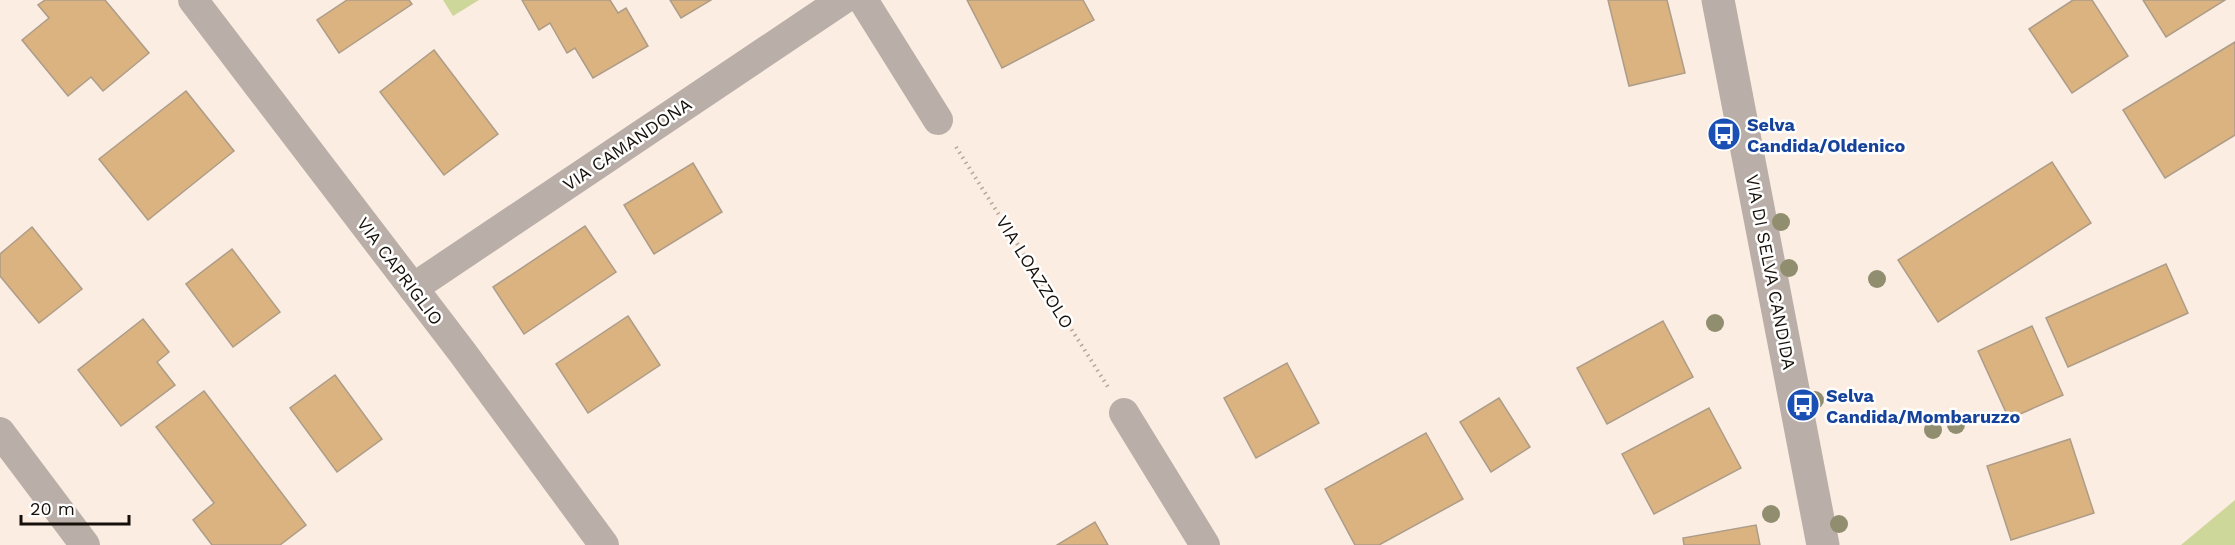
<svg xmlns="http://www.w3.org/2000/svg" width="2235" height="545" viewBox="0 0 2235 545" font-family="'Work Sans',sans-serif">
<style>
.green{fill:#cdd79a}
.building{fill:#dbb381;stroke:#ad9c88;stroke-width:1.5}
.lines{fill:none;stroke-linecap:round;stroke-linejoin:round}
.path{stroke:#b3a79e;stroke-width:4;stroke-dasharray:1.5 4.5;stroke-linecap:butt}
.minor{stroke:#b9aea8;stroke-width:30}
.tertiary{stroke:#b9aea8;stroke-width:33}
.tree{fill:#918e70}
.labels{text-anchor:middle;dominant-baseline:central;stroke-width:5;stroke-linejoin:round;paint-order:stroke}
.transit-label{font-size:18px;font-weight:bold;fill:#164399;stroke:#fff;text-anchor:start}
.street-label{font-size:18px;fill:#170f09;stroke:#fff}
</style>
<rect width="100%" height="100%" fill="#fbede2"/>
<g class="green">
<path d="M443 0H479L453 16Z"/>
<path d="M2235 500V545H2181Z"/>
</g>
<g class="building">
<path d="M45 0H105L149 53 103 91 91 77 68 96 22 40 49 18 38 5Z"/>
<path d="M347 0H409L412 4 339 53 317 20Z"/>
<path d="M522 0H610L618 13 626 8 648 46 593 78 575 48 567 53 550 23 539 30Z"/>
<path d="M670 0H711L681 18Z"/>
<path d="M967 0H1083L1094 20 1002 68Z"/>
<path d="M1608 0H1667L1685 73 1629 86Z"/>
<path d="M2073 0H2092L2128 56 2072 93 2029 29Z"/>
<path d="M2143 0H2225L2166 37Z"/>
<path d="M2235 42V135L2165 178 2123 110Z"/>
<path d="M434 50 498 134 444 175 380 92Z"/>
<path d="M186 91 234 151 148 220 99 159Z"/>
<path d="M2052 162 2091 223 1938 322 1898 260Z"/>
<path d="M693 163 722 212 654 254 624 205Z"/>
<path d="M585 226 616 272 524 334 493 287Z"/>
<path d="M32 227 82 289 39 323 0 276V254Z"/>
<path d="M232 249 280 312 233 347 186 284Z"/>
<path d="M2166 264 2188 313 2068 367 2046 318Z"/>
<path d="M628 316 660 365 588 413 556 364Z"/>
<path d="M143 319 169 352 157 362 175 385 121 426 78 370Z"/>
<path d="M1663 321 1693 377 1607 424 1577 368Z"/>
<path d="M2032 326 2063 395 2009 419 1978 351Z"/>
<path d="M1287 363 1319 423 1256 458 1224 398Z"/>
<path d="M335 375 382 439 337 472 290 408Z"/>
<path d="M204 391 306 525 280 545H212L193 520 214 503 156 427Z"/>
<path d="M1499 398 1530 447 1491 472 1460 422Z"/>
<path d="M1709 408 1741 468 1654 514 1622 454Z"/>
<path d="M1426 433 1463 499 1379 545H1355L1325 489Z"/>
<path d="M2070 439 2094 513 2011 540 1987 466Z"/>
<path d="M1095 522 1108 545H1057Z"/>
<path d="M1756 525 1760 545H1684L1683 538Z"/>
</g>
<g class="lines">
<path class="path" d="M956 147 1108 387"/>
<g class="minor">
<path d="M193 0 462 352 604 545"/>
<path d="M863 0 938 120"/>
<path d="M413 288 842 0"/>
<path d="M1124 413 1205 545"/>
<path d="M0 432 85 545"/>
</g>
<path class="tertiary" d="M1718 0 1823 545"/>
</g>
<g class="tree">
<circle cx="1781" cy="222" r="9"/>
<circle cx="1789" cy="268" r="9"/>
<circle cx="1877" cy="279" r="9"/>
<circle cx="1715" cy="323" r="9"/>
<circle cx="1815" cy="400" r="9"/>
<circle cx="1956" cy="425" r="9"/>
<circle cx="1933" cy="430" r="9"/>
<circle cx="1771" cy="514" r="9"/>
<circle cx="1839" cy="524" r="9"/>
</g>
<defs>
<symbol id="bus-disc" viewBox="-11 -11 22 22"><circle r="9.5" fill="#1a4fb4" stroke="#fff"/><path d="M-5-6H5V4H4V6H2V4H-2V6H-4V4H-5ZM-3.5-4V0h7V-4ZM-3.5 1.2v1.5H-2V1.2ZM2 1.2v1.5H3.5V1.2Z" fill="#fff"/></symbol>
</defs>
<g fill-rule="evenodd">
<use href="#bus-disc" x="1705" y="115" width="38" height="38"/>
<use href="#bus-disc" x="1784" y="386" width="38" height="38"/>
</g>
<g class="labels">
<g class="transit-label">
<text x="1747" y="124">Selva<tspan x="1747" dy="21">Candida/Oldenico</tspan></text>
<text x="1826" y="395">Selva<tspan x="1826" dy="21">Candida/Mombaruzzo</tspan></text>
</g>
<g class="street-label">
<text transform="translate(627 144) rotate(-34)">VIA CAMANDONA</text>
<text transform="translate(400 271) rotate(53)">VIA CAPRIGLIO</text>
<text transform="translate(1035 272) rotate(58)">VIA LOAZZOLO</text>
<text transform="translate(1771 272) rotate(79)">VIA DI SELVA CANDIDA</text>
</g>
</g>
<path d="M21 515v9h108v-9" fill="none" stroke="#170f09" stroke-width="3"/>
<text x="30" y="515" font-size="18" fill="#170f09" stroke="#ffffff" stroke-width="4.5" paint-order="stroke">20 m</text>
</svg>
